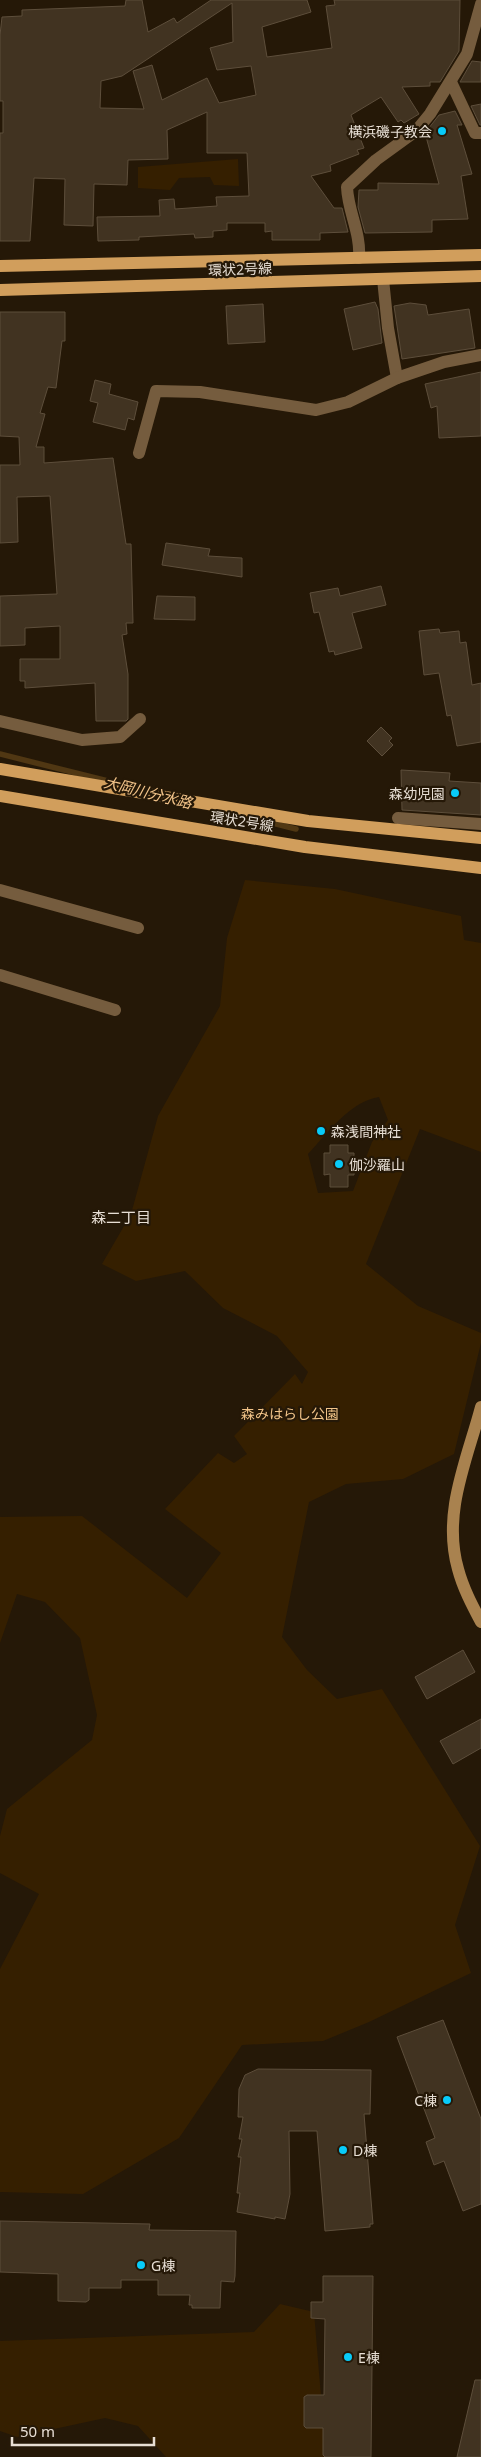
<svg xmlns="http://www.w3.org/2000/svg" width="481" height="2457" viewBox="0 0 481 2457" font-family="'Noto Sans','Noto Sans JP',sans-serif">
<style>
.green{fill:#351f00;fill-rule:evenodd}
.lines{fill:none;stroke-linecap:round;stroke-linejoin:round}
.stream{stroke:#503713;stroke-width:5.5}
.building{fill:#413321;stroke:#5d4e3b;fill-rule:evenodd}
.street{stroke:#755c3e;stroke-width:12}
.secondary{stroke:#a9824f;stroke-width:12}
.primary{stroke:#d19e5c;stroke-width:12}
.poi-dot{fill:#08cbf9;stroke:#251807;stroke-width:2}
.labels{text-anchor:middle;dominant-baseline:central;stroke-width:4.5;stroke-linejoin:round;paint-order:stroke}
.poi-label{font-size:14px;fill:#e7ded4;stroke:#251807;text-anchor:start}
.street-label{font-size:14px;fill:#e7ded4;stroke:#251807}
.park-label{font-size:14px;fill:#f2c489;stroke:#251807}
.water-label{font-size:15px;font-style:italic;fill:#f3c48a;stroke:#251807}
.neighbourhood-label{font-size:15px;fill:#e7ded4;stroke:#251807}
</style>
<rect width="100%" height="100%" fill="#251807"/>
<g class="green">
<path d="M238 159 239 186 214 185 210 177 179 178 170 190 138 188V167Z"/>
<path d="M245 880 335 889 461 916 464 940 481 943V1152L420 1129 366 1264 418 1306 481 1333V1343L454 1454 403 1479 346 1484 309 1502 282 1637 307 1670 337 1699 382 1689 480 1846 455 1925 471 1973 369 2022 323 2041 242 2045 179 2138 83 2194 0 2192V1969L39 1894 0 1873V1836L7 1809 92 1740 97 1715 80 1638 45 1602 17 1594 0 1643V1517L82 1516 187 1598 221 1553 165 1509 218 1453 234 1463 247 1454 234 1436 295 1374 302 1384 308 1372 277 1336 223 1308 185 1271 136 1281 102 1264 131 1214 158 1116 220 1006 227 938ZM379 1097 388 1120 372 1142 353 1191 318 1193 308 1154C328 1133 349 1102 379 1097Z"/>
<path d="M280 2304 314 2312 326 2457H166L138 2426 105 2418 17 2437 0 2431V2341L254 2332Z"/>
</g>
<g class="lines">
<g class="stream">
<path d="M0 754 108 781"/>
<path d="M245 816 296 829"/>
</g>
</g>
<g class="building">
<path d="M126 0H142L148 32 174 18 177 23 211 0H307L311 12 262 27 267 57 332 48 326 6 335 5 334 0H460L459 51 440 82H430V86L402 87 419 114 404 123 401 120 398 122 381 97 351 115 364 148 357 150 359 154 330 165 331 171 311 176 334 208H342L348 232 320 233V240H272V231L265 232V223H227V230L213 231V237L195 238 194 234 139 237V240L98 241 97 217 160 216 159 200 174 199 175 209 217 206 216 197 249 196 247 153H207V112L167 130 168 159 128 160 127 185 94 184 93 226 64 225 65 179 34 178 30 241H0V133H3V101H0V35L2 17 22 16V10L125 6ZM232 3 233 42 210 48 217 70 251 66 256 95 219 103 207 78 162 100 152 65 133 71 144 109 100 108 101 81 122 76Z"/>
<path d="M472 61 481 62V82H460Z"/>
<path d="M481 104V125H480L471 106Z"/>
<path d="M455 111 462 125H457L472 174 461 176 468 219 432 220V232L365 233 358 207 359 190H378V183L439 184 425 133 439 115Z"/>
<path d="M375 302 378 309 382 343 353 350 344 309Z"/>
<path d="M410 303 426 305 428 315 469 309 475 348 402 359 394 306Z"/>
<path d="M263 304 265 342 228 344 226 306Z"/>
<path d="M0 312H65V341H62L56 388 48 387 40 413 45 414 36 447H44V463L113 458 126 544H131L133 623H126L127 634 122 635 128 674V719L126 721H96L95 683 25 688V681H20V659H60V626L25 628V645L0 646V596L57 594 50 496 17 497 18 542 0 543V465H20L19 437 0 436Z"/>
<path d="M481 372V436L439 438 437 406 431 408 425 384Z"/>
<path d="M95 380 111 384 109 394 138 402 134 420 128 418 125 430 93 422 98 403 90 401Z"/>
<path d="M166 543 210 549 208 556 242 558V577L162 565Z"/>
<path d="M381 586 386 605 352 613 362 648 335 655 334 651 329 652 319 612 314 613 310 593 338 588 340 596Z"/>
<path d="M157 596 195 597V620L154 619Z"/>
<path d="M439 629 440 633 459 631 460 643 466 642 472 685 481 683V742L457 746 451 715 447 716 439 673 424 675 419 631Z"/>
<path d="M381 727 392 738 389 741 393 745 382 756 367 741Z"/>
<path d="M401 770 450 773 449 781 481 783V815L402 810Z"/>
<path d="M330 1145H348V1153H354V1175H348V1187H330V1174L324 1175V1153H330Z"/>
<path d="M463 1650 475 1672 427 1699 415 1677Z"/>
<path d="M481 1719V1748L453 1764 440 1741Z"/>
<path d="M443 2020 481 2119V2204L463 2211 444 2161 434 2165 426 2142 435 2138 397 2037Z"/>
<path d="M258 2069 371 2070 370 2114H364L373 2224H370V2227L325 2231 317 2131H289L290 2194 285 2219 275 2217V2219L237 2212 240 2193H237L241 2157H238L242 2139H239L243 2117H238L239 2089 245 2075Z"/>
<path d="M0 2221 150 2224 149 2230 236 2231 235 2276 234 2282 221 2281 220 2308H192V2305H189L190 2295H158V2280H121V2288H89V2300L86 2302 58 2301V2274L0 2272Z"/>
<path d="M323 2276H373L371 2457H325L323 2455V2428H306L304 2426V2397L307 2395H324L325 2319 311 2318V2302H323Z"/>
<path d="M475 2380H481V2457H457Z"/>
</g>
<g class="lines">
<g class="street">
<path d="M451 82 475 133H481"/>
<path d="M359 258C361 233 348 212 347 187L376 160 416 131 430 114 467 54 481 4"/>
<path d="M383 279 388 328 397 378"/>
<path d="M139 453 156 391 200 392 316 410 348 402 397 378 444 362 481 355"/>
<path d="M0 721 82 740 120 737 140 719"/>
<path d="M398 818 481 824"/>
<path d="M0 890 138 928"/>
<path d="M0 975 115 1010"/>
</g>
<path class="secondary" d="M481 1407C467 1460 442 1513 458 1569 463 1588 472 1605 481 1622"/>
<g class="primary">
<path d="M0 266 481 255"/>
<path d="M0 290 481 276"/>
<path d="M0 769 308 821 481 838"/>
<path d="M0 796 305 847 481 868"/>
</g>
</g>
<g class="poi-dot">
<circle cx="442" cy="131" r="5"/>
<circle cx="455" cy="793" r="5"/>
<circle cx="321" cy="1131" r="5"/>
<circle cx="339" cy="1164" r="5"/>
<circle cx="447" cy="2100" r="5"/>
<circle cx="343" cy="2150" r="5"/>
<circle cx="141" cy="2265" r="5"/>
<circle cx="348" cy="2357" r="5"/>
</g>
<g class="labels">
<g class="poi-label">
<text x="432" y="131" text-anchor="end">横浜磯子教会</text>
<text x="445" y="793" text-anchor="end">森幼児園</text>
<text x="331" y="1131">森浅間神社</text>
<text x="349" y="1164">伽沙羅山</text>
<text x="437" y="2100" text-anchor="end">C棟</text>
<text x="353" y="2150">D棟</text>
<text x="151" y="2265">G棟</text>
<text x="358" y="2357">E棟</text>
</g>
<g class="street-label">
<text transform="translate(240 269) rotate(-2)">環状2号線</text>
<text transform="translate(242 821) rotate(9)">環状2号線</text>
</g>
<g class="park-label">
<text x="290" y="1413">森みはらし公園</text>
</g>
<g class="water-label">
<text transform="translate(148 792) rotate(14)">大岡川分水路</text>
</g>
<g class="neighbourhood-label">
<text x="121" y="1217">森二丁目</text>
</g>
</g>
<path d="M12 2437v8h142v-8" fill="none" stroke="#e7ded4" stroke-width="2.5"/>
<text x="20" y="2437" font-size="15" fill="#e7ded4" stroke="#251807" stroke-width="4" paint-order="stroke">50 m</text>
</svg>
